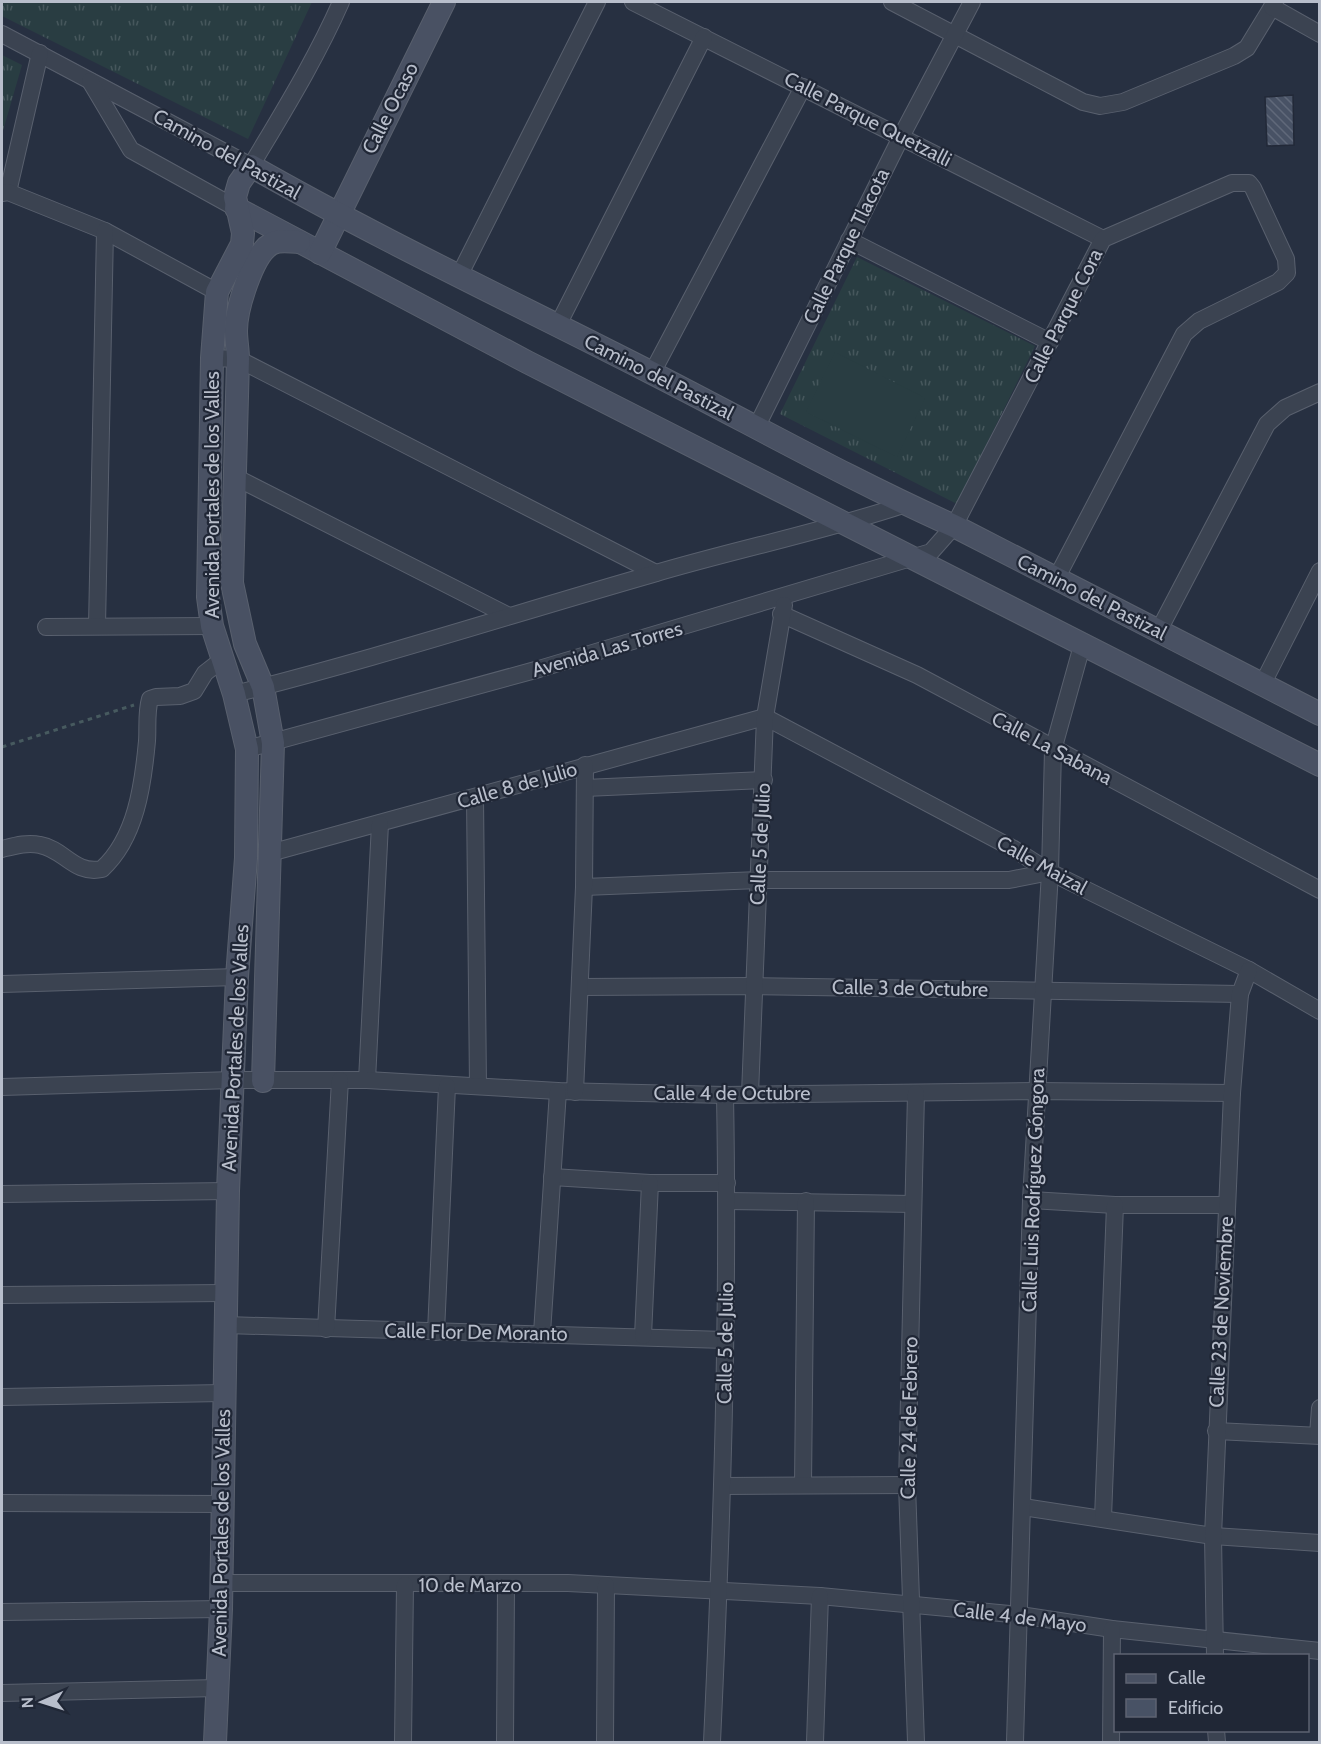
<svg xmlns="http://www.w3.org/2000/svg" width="1321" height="1744" viewBox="0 0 1321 1744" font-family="Cabin,sans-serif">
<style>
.grass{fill:url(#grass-tufts)}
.pitch{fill:#293d42}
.building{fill:url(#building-back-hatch);stroke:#222938;stroke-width:1.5}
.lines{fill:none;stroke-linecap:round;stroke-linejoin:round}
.street-casing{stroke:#59606e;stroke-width:18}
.secondary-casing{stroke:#59606e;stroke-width:24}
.path{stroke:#475a5f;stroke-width:3;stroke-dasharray:4.5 4.5;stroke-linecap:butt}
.street{stroke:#3b4351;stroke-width:16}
.secondary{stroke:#495163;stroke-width:22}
.labels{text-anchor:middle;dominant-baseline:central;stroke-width:4.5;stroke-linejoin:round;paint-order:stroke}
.street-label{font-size:20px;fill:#b8becb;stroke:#202736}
</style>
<defs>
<pattern id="grass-tufts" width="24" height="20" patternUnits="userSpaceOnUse" patternTransform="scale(1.5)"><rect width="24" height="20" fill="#293d42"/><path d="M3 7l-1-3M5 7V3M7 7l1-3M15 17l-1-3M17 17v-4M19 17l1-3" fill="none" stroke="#46575c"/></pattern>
<pattern id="building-back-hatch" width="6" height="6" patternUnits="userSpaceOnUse" patternTransform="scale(1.5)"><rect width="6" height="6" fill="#485265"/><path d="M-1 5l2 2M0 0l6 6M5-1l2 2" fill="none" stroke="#60697a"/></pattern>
</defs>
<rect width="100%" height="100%" fill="#273041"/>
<g class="grass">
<path d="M2 2H312L248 139 2 16Z"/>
<path d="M2 55 22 65 2 134Z"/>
<path d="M857 257 1035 346 957 504 780 414Z"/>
</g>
<path class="pitch" d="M835 352 925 398 897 457 806 412Z"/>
<path class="building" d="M1293 95 1294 145 1267 146 1265 97Z"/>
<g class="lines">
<defs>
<g id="street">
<path d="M633 2 1103 239"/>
<path d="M892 2 1083 102 1100 106 1123 102 1234 56 1247 48 1275 2"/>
<path d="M1272 7 1320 34"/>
<path d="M2 34 251 166C283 112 316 59 341 2"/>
<path d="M90 81 131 150 236 208"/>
<path d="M8 192 40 53"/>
<path d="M2 193 8 192 105 231 217 292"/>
<path d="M849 240 1050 342"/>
<path d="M459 276 597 2"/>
<path d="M558 325 704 37"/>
<path d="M212 358 238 359 656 573"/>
<path d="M652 373 803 87"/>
<path d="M756 428 902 135 972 2"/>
<path d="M235 477 509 616"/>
<path d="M781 614 917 675 1320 890"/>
<path d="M97 626 105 231"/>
<path d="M46 627 212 626"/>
<path d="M1159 630 1267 424 1285 408 1320 392"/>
<path d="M1262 685 1320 571"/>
<path d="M234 694C375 659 513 614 653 574 737 549 823 532 906 504"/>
<path d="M247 749 539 669 931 552 954 526 1103 239 1232 183H1249L1253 188 1286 259 1287 273 1278 282 1199 321 1184 334 1056 579"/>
<path d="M585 788 764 780"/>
<path d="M475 798 478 1086"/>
<path d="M2 849C14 846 27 842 40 845 64 849 74 875 102 869 136 838 143 785 147 741 148 728 146 712 150 699L156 697 180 696 194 691 205 673 223 659"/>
<path d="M270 853 765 717 1014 849 1050 872 1249 970 1320 1011"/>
<path d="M584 887 759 880H1009L1050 872"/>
<path d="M2 984 237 977"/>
<path d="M580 987 752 986 1240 994"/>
<path d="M367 1080 380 824"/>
<path d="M2 1087 233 1080H367L558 1091 725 1095 1036 1091 1232 1093"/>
<path d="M575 1092 584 887 585 765"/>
<path d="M750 1094 765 717 784 605"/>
<path d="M552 1177 650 1183H727"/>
<path d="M2 1194 228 1191"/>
<path d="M1031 1200 1115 1205H1226"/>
<path d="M727 1201 913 1204"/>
<path d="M2 1295 225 1293"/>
<path d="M226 1325 725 1340"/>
<path d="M326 1329 340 1080"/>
<path d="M436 1332 447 1086"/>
<path d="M542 1333 558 1091"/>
<path d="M643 1336 650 1183"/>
<path d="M2 1397 223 1393"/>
<path d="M1216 1431 1320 1436"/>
<path d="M1318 1435 1320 1408"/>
<path d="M803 1485 806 1201"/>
<path d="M723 1486 907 1485"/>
<path d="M2 1503 221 1504"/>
<path d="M1023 1507 1213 1536 1320 1543"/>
<path d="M1103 1518 1115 1205"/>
<path d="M221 1583H568L820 1596 1020 1615 1112 1629 1320 1651"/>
<path d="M2 1612 221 1609"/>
<path d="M1215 1656 1213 1536 1232 1093 1240 994 1249 970"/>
<path d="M2 1693 218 1688"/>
<path d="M1216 1730 1217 1742"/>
<path d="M403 1742 405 1585"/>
<path d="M505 1742 506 1585"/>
<path d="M605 1742 606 1585"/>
<path d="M712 1742C722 1527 729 1311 725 1095"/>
<path d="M815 1742 820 1596"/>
<path d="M916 1742 907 1485 916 1093"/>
<path d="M1015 1742 1031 1200 1050 872 1053 750 1083 642"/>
<path d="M1111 1742 1112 1629"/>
</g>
<g id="secondary">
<path d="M236 208 527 362 1320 765"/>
<path d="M320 253 444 2"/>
<path d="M263 1081 273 743 263 687 245 644 232 583 238 359C238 350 236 340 236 331 236 310 252 255 271 244 280 239 290 242 299 242"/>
<path d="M215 1742 221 1609 228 1191 237 977 246 858 247 749 234 694 212 626 208 597 212 358 217 292 242 244 243 233 235 197 239 183 251 166C381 240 517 304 650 372 752 424 851 480 954 526L1320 714"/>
</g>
</defs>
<use href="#street" class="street-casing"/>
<use href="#secondary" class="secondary-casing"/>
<path class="path" d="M2 747 134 705"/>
<use href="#street" class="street"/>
<use href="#secondary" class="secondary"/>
</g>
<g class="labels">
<g class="street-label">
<text transform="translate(390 108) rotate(-63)">Calle Ocaso</text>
<text transform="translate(868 119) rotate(27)">Calle Parque Quetzalli</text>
<text transform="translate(227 154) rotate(29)">Camino del Pastizal</text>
<text transform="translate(846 246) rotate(-64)">Calle Parque Tlacota</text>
<text transform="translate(1063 316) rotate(-63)">Calle Parque Cora</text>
<text transform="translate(659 377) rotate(27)">Camino del Pastizal</text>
<text transform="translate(212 495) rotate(-90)">Avenida Portales de los Valles</text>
<text transform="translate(1092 597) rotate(27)">Camino del Pastizal</text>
<text transform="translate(607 649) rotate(-16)">Avenida Las Torres</text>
<text transform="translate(1052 748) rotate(28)">Calle La Sabana</text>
<text transform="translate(517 785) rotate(-16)">Calle 8 de Julio</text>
<text transform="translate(760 844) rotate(-87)">Calle 5 de Julio</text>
<text transform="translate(1042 865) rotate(29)">Calle Maizal</text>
<text transform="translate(910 988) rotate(1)">Calle 3 de Octubre</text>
<text transform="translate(235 1048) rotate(-87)">Avenida Portales de los Valles</text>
<text x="732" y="1093">Calle 4 de Octubre</text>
<text transform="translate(1033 1190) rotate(-88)">Calle Luis Rodríguez Góngora</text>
<text transform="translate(1221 1312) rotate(-87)">Calle 23 de Noviembre</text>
<text transform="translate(476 1332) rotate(1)">Calle Flor De Moranto</text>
<text transform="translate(725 1343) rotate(-89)">Calle 5 de Julio</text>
<text transform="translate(909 1418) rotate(-89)">Calle 24 de Febrero</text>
<text transform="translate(221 1533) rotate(-89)">Avenida Portales de los Valles</text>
<text x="470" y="1585">10 de Marzo</text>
<text transform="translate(1020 1617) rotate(7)">Calle 4 de Mayo</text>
</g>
</g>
<rect width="1321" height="1744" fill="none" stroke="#b8becb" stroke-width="6"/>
<rect x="1114" y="1654" width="195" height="78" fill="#202736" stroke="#5d6372" stroke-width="1.5"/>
<rect x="1126" y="1674" width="30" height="9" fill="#495163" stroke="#5d6372" stroke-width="1.5"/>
<text x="1168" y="1684" font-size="18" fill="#b8becb">Calle</text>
<rect x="1126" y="1699" width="30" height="18" fill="#485265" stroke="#5d6372" stroke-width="1.5"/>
<text x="1168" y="1714" font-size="18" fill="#b8becb">Edificio</text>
<g transform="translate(42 1702) rotate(267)" stroke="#202736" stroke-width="4.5" paint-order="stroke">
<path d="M0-4.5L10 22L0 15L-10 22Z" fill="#b8becb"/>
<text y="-9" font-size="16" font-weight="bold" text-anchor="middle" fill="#b8becb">N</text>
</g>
</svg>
